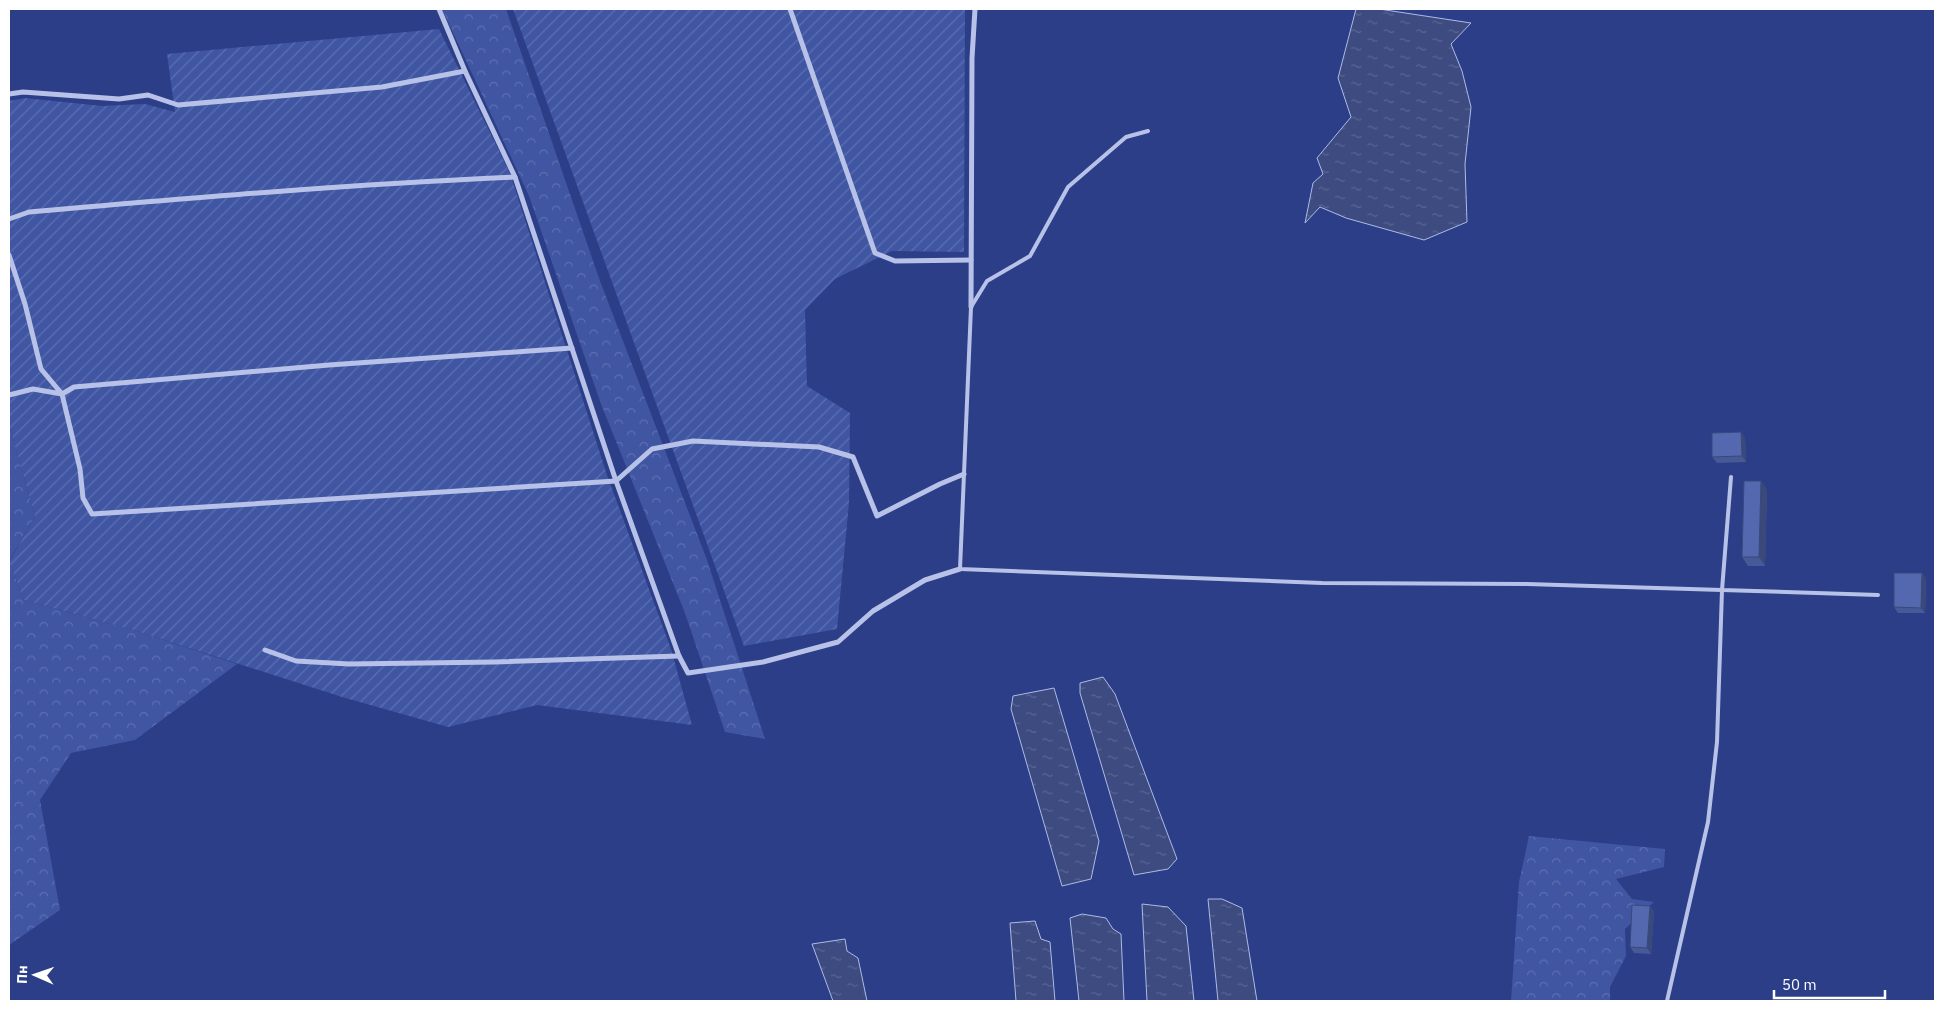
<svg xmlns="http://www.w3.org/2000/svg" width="1944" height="1010" viewBox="0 0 1944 1010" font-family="'IBM Plex Sans',sans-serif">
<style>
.forest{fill:url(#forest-crowns)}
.garden{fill:url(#garden-furrows)}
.water{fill:url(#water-ripples);stroke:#adbbe8}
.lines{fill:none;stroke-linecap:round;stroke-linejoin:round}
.service{stroke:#b8c2e8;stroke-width:4}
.minor{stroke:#b8c2e8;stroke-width:5}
.wall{fill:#475996}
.shaded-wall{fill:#3a497a}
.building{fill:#5368ae;stroke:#3a497a}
</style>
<defs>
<pattern id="forest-crowns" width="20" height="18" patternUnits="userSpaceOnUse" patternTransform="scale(1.25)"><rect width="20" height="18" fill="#4056a3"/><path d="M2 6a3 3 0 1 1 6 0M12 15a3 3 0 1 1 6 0" fill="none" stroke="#5d6fb1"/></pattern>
<pattern id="garden-furrows" width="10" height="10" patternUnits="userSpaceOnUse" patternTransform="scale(1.25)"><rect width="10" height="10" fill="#4056a3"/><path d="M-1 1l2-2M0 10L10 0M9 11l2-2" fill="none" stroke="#5d6fb1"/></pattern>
<pattern id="water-ripples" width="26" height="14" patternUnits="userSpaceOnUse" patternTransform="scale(1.25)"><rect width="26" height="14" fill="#3d4b80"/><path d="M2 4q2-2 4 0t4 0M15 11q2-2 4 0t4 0" fill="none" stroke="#5a6693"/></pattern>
</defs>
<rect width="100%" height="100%" fill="#2b3e87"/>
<g class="forest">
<path d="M442 9H506L600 281 707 560 765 739 725 732 685 613 601 404 529 196Z"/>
<path d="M9 425 35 516 9 561Z"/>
<path d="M9 562 24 600 136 631 237 664 135 740 71 753 40 800 60 910 9 945Z"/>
<path d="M1529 836 1665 849 1664 867 1616 879 1632 899 1654 902 1625 929 1626 956 1610 987V1001H1511L1519 882Z"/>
</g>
<g class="garden">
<path d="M513 9H965L964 252 892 251 835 279 805 310 807 386 850 413 849 503 837 629 744 646Z"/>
<path d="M439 29 510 173 607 475 671 649 692 725 537 705 448 727 342 697 136 631 24 600 9 562 35 516 9 425V101L25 98 102 106 145 104 175 112 167 54Z"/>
</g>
<g class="water">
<path d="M1356 9H1379L1471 23 1451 44 1462 71 1471 107 1465 164 1467 222 1424 240 1346 218 1320 207 1305 223 1313 183 1323 174 1317 158 1351 117 1338 78Z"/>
<path d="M1103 677 1115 694 1177 859 1168 869 1134 875 1080 693V683Z"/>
<path d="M1054 688 1099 841 1091 879 1062 886 1011 709 1013 696Z"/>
<path d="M1208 899H1222L1242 908 1257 1001H1218Z"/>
<path d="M1142 904 1168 907 1186 926 1194 1001H1147Z"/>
<path d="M1082 914 1106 918 1113 929 1121 934 1124 1001H1079L1070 918Z"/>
<path d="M1035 921 1041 939 1050 942 1055 1001H1016L1010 923Z"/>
<path d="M845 939 847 951 858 958 867 1001H833L812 944Z"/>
</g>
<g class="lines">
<g class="service">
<path d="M1148 131 1126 137 1068 187 1030 256 987 281 971 307 960 569 1322 583 1527 584 1722 590 1717 742 1708 822 1667 1001"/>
<path d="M1731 477 1722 590 1878 595"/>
</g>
<g class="minor">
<path d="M439 9 465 71 515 177 616 481 679 656 688 673 763 662 838 642 873 611 925 580 960 569"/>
<path d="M790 9 875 253 895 261 971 260"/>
<path d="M9 94 23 92 119 99 148 95 178 105 382 87 465 71"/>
<path d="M9 219 29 212C191 198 352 184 515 177"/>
<path d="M9 255 25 304 41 369 62 394 33 389 9 395"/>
<path d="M971 307 972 58 975 9"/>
<path d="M572 348 329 365 74 387 62 394 80 469 83 498 92 514 616 481 652 449 693 441 819 447 853 457 877 516 940 484 964 474"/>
<path d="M265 650 296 661 349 664 495 662 679 656"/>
</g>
</g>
<g class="wall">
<path d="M1745 438 1746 462 1717 463 1712 457Z"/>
<path d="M1761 481 1767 490 1765 566H1748L1742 557Z"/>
<path d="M1922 573 1926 579 1925 613H1898L1894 607Z"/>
<path d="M1650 906 1654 912 1651 954 1634 953 1630 947Z"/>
</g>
<g class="shaded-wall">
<path d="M1741 432 1745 438 1746 462 1742 456Z"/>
<path d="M1761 481 1767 490 1765 566 1759 557Z"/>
<path d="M1922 573 1926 579 1925 613 1921 608Z"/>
<path d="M1650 906 1654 912 1651 954 1647 948Z"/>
</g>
<g class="building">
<path d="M1741 432 1742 456 1712 457V433Z"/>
<path d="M1744 481H1761L1759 557H1742Z"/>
<path d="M1894 573H1922L1921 608 1894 607Z"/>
<path d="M1632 905 1650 906 1647 948 1630 947Z"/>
</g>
<rect width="1944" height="1010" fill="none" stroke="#ffffff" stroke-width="20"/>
<g transform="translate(35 975) rotate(272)" stroke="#2b3e87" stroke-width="4" paint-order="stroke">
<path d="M0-4L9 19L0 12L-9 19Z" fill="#ffffff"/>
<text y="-8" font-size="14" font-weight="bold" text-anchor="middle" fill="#ffffff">Пн</text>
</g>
<path d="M1774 990v8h111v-8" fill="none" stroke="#ffffff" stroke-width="2.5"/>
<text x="1782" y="990" font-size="15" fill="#ffffff" stroke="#2b3e87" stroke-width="4" paint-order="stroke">50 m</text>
</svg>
